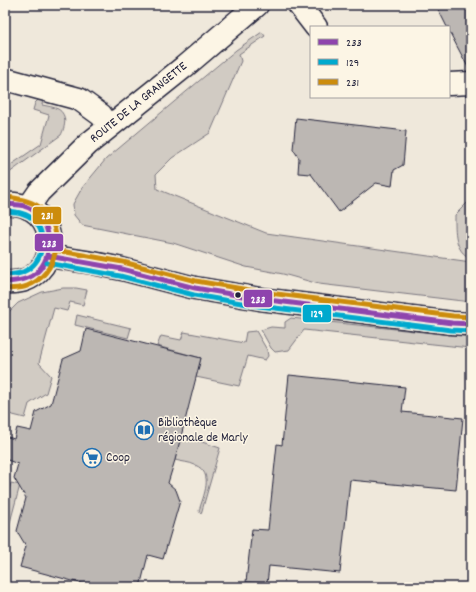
<svg xmlns="http://www.w3.org/2000/svg" width="476" height="592" viewBox="0 0 476 592" font-family="Dekko,sans-serif">
<style>
.green{fill:#d1cbc3;stroke:#7a767f}
.building{fill:#bcb7b3;stroke:#22223b}
.lines{fill:none;stroke-linecap:round;stroke-linejoin:round}
.minor-casing{stroke:#22223b;stroke-width:25}
.major-casing{stroke:#22223b;stroke-width:25}
.minor{stroke:#fcf5e5;stroke-width:22}
.major{stroke:#fcf5e5;stroke-width:22}
.bus-1-casing{stroke:#fcf5e5;stroke-width:8}
.bus-2-casing{stroke:#fcf5e5;stroke-width:8}
.bus-3-casing{stroke:#fcf5e5;stroke-width:8}
.bus-1{stroke:#8e44ad;stroke-width:5}
.bus-2{stroke:#00a9ce;stroke-width:5}
.bus-3{stroke:#cc8c0c;stroke-width:5}
.bus-dot{fill:#22223b;stroke:#fcf5e5;stroke-width:1.5}
.labels{text-anchor:middle;dominant-baseline:central;stroke-width:3;stroke-linejoin:round;paint-order:stroke}
.street-label{font-size:13px;fill:#22223b;stroke:#fcf5e5}
.poi-label{font-size:13px;fill:#22223b;stroke:#fcf5e5;text-anchor:start}
.line-badge{stroke:#fcf5e5;stroke-width:1.5}
.badge-label{font-size:11px;text-anchor:middle;font-weight:bold;fill:#fff}
</style>
<rect width="100%" height="100%" fill="#efe8db"/>
<filter id="ink" filterUnits="userSpaceOnUse"><feTurbulence type="fractalNoise" baseFrequency=".025" numOctaves="2"/><feDisplacementMap in="SourceGraphic" scale="8" xChannelSelector="R" yChannelSelector="G"/><feConvolveMatrix kernelMatrix="1 2 1 2 8 2 1 2 1" color-interpolation-filters="sRGB"/></filter>
<g filter="url(#ink)">
<g class="green">
<path d="M262 32 265 36 239 54 241 61 210 133 172 158 156 174 157 189 266 233 471 262V302L319 284 283 274 246 267 173 243 82 225 74 215 73 204 82 188 106 159 236 50Z"/>
<path d="M40 98 43 99 42 105C47 106 54 107 58 109 68 115 65 127 61 135L5 176V169L41 144 49 115 33 110 35 103Z"/>
<path d="M471 202V258C454 252 455 230 455 215L467 203Z"/>
<path d="M63 288H76L87 290 83 305 70 302 67 311 54 308 39 363 51 376 46 393 29 404 25 418 5 413V316L18 303 42 292Z"/>
<path d="M77 315 131 328 128 338 75 325Z"/>
<path d="M291 318 471 337 470 348 304 330 289 350 275 352 271 348 261 330 271 327 285 328V322Z"/>
<path d="M256 331 267 350 268 356 265 360 248 356 239 386 196 377 201 358 157 346 161 336 181 340 184 332 244 343 246 332Z"/>
<path d="M181 435 220 448 201 514 199 511C203 496 215 473 195 465 189 462 182 462 175 460Z"/>
<path d="M11 483 20 485 8 530 5 532V504Z"/>
</g>
<g class="building">
<path d="M436 5H471V71H470L449 31V27H447Z"/>
<path d="M296 118 406 131 403 165 394 170 392 186 376 183 339 212 311 174 298 173 299 158 293 149Z"/>
<path d="M86 329 201 358 175 460 168 483 176 490 180 501 163 559 148 555 140 587H95L20 567 26 546 17 531 26 498 14 478 18 464 5 459V436L14 439 17 428 31 431 36 412 51 404 63 359 81 351Z"/>
<path d="M289 375 405 387 402 412 463 418 456 490 350 480 340 573 269 566 267 584 246 582 252 529 268 530 277 444 282 445Z"/>
</g>
<g class="lines">
<defs>
<g id="minor">
<path d="M299 5 316 27"/>
<path d="M5 79 79 99 101 115 109 126"/>
<path d="M449 84 471 83"/>
<path d="M28 208 39 192 88 144 184 67 257 5"/>
</g>
<g id="major">
<path d="M5 204C64 199 65 287 5 282"/>
<path d="M48 256 93 263 122 269 195 288 260 299 452 323 471 324"/>
</g>
</defs>
<use href="#minor" class="minor-casing"/>
<use href="#major" class="major-casing"/>
<use href="#minor" class="minor"/>
<use href="#major" class="major"/>
<defs>
<g id="bus-1">
<path d="M5 204C11 205 18 204 24 206 51 214 56 251 39 270 31 280 17 281 5 282"/>
<path d="M48 256 122 269 195 288 260 299 452 323 471 324"/>
</g>
<g id="bus-2">
<path d="M5 211C15 212 26 212 34 220 49 236 43 264 23 272 18 275 11 274 5 275"/>
<path d="M47 263 120 276 194 295 259 306 451 330 471 331"/>
</g>
<g id="bus-3">
<path d="M49 249 123 262 196 281 261 292 453 316 471 317"/>
<path d="M6 289C12 288 21 289 27 286 57 275 67 232 43 210 32 200 19 199 6 197"/>
</g>
</defs>
<use href="#bus-1" class="bus-1-casing"/>
<use href="#bus-2" class="bus-2-casing"/>
<use href="#bus-3" class="bus-3-casing"/>
<use href="#bus-1" class="bus-1"/>
<use href="#bus-2" class="bus-2"/>
<use href="#bus-3" class="bus-3"/>
</g>
</g>
<defs>
<symbol id="library-ring" viewBox="-11 -11 22 22"><circle r="9.5" fill="#fcf5e5" stroke="#1f6fb2" stroke-width="1.5"/><path d="M-6-4Q-3-5.5-.7-3.5V5Q-3 3-6 4ZM6-4Q3-5.5 .7-3.5V5Q3 3 6 4Z" fill="#1f6fb2"/></symbol>
<symbol id="supermarket-ring" viewBox="-11 -11 22 22"><circle r="9.5" fill="#fcf5e5" stroke="#1f6fb2" stroke-width="1.5"/><path d="M-6-5.5h2.5l.6 2H6L4.5 2H-2.5L-4.4-4H-6ZM-1.5 3.2a1.3 1.3 0 1 0 .1 0ZM3 3.2a1.3 1.3 0 1 0 .1 0Z" fill="#1f6fb2"/></symbol>
</defs>
<g fill-rule="evenodd">
<use href="#library-ring" x="133" y="419" width="22" height="22"/>
<use href="#supermarket-ring" x="81" y="447" width="22" height="22"/>
</g>
<circle class="bus-dot" cx="238" cy="295" r="3.5"/>
<g class="labels">
<g class="street-label">
<text transform="translate(139 103) rotate(-39)">ROUTE DE LA GRANGETTE</text>
</g>
<g class="poi-label">
<text x="158" y="423">Bibliothèque<tspan x="158" dy="15">régionale de Marly</tspan></text>
<text x="106" y="458">Coop</text>
</g>
</g>
<g class="line-badge">
<rect x="32" y="206" width="30" height="19" rx="4" fill="#cc8c0c"/>
<rect x="34" y="233" width="30" height="19" rx="4" fill="#8e44ad"/>
<rect x="243" y="289" width="30" height="19" rx="4" fill="#8e44ad"/>
<rect x="302" y="304" width="30" height="19" rx="4" fill="#00a9ce"/>
</g>
<g class="badge-label">
<text x="47" y="219">231</text>
<text x="49" y="247">233</text>
<text x="258" y="303">233</text>
<text x="317" y="317">129</text>
</g>
<rect width="476" height="592" fill="none" stroke="#fcf5e5" stroke-width="20"/>
<rect x="10" y="10" width="456" height="572" fill="none" stroke="#22223b" stroke-width="1.5" filter="url(#ink)"/>
<rect x="310" y="26" width="140" height="72" fill="#fcf5e5" stroke="#a5a1a1"/>
<rect x="318" y="39" width="20" height="6" fill="#8e44ad" stroke="#a5a1a1"/>
<text x="346" y="46" font-size="12" fill="#22223b">233</text>
<rect x="318" y="59" width="20" height="6" fill="#00a9ce" stroke="#a5a1a1"/>
<text x="346" y="66" font-size="12" fill="#22223b">129</text>
<rect x="318" y="79" width="20" height="6" fill="#cc8c0c" stroke="#a5a1a1"/>
<text x="346" y="86" font-size="12" fill="#22223b">231</text>
</svg>
